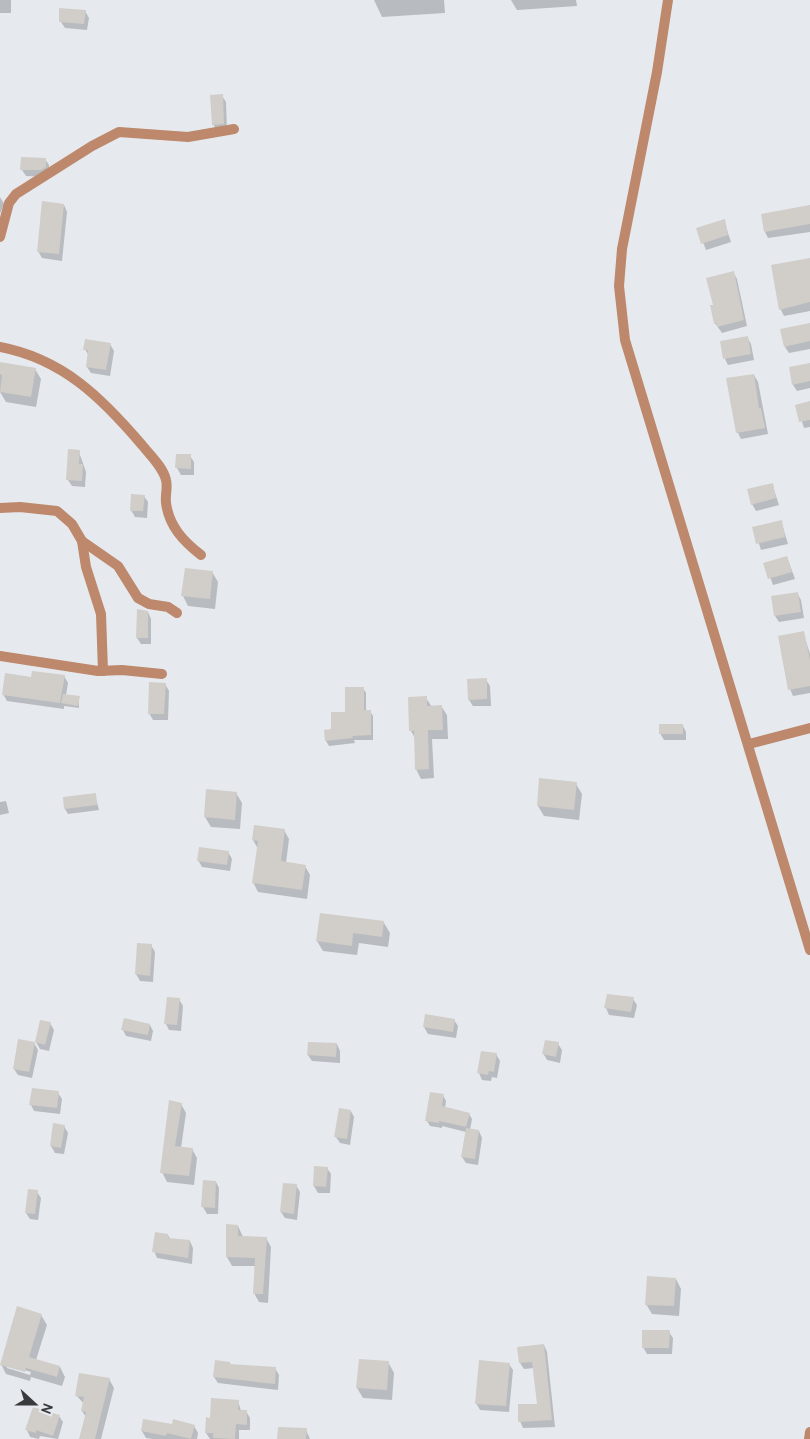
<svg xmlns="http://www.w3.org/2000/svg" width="810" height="1439" viewBox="0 0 810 1439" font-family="Overpass,sans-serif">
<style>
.shadow{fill:#0003;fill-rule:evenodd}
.building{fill:#d1cdc8}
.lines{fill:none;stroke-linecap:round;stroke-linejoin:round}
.street{stroke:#bd886b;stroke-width:10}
</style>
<rect width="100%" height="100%" fill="#e6eaef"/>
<g class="shadow">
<rect x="0" y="0" width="11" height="13"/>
<path d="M374 0H444L445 13 382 17Z"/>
<path d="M511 0H576L577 6 517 10Z"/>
<path d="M85 11 89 18 87 30 65 28 61 22Z"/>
<path d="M222 96 226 102 227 130 217 131 213 124Z"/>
<path d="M45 159 49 165V174L45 177 26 176 22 170Z"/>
<path d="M0 197 4 204 0 214Z"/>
<path d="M64 205 67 212 62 261 42 258 38 251Z"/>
<path d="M810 205V232L768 238 765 232Z"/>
<path d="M724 221 731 242 706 250 698 229Z"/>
<path d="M810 260V311L784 316 781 310 772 266Z"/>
<path d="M733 272 737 279 747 326 722 333 715 323 714 306Z"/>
<path d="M810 325V349L789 353 785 347Z"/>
<path d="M747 337 751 344 754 360 728 365 725 359Z"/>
<path d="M110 344 114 351 110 376 91 373 87 367 89 356 85 349Z"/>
<path d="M0 363 35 369 41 379 36 407 6 402 0 392Z"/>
<path d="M810 364V388L797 391 793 385Z"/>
<path d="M754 375 758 382 768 434 741 439 738 433 727 379Z"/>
<path d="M810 403V427L804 428 797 406Z"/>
<path d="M79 452 86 472 85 487 72 486 68 480Z"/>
<path d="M190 456 194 462V475H181L177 468Z"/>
<path d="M772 484 779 505 756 511 752 504Z"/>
<path d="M144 496 148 502 147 518 135 517 131 510Z"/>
<path d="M781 521 788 544 761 550 754 528Z"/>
<path d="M787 557 795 579 773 585 765 563Z"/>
<path d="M212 572 218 582 215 609 188 606 183 596Z"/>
<path d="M797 593 801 600 804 618 779 622 775 616Z"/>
<path d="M148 612 151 619V644H141L137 638Z"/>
<path d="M803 632 810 654V693L793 696 790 689Z"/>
<path d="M64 676 68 683 66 695 79 697V708L64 706V709L7 701 3 694 32 679Z"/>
<path d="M486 680 490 686 491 706H473L469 700Z"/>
<path d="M165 684 169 691 168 720H153L149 713Z"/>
<path d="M363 688 366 693V711H370L373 716V740H354L355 743 329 746 326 741 332 730Z"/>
<path d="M426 698 432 707 441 706 447 715 448 739H432L434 778 421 779 416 769 415 738 411 731Z"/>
<path d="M683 726 686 732V740H664L660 733Z"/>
<path d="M576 784 582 794 579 820 544 816 538 806Z"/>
<path d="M236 793 242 803 240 829 211 827 205 817Z"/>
<path d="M95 795 99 810 68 814 65 809Z"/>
<path d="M6 801 9 813 0 815V802Z"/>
<path d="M284 830 289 839 286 863 305 866 310 875 307 899 258 892 253 882 258 849 253 840Z"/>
<path d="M228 852 232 859 230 871 202 867 198 860Z"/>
<path d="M384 923 390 933 388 947 359 943 357 955 323 951 317 941Z"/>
<path d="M151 945 155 952 153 982 140 981 136 974Z"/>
<path d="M179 999 183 1006 181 1031 169 1030 166 1024Z"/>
<path d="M633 999 637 1005 634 1018 609 1015 606 1008Z"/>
<path d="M454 1020 458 1026 456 1038 428 1034 424 1027Z"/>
<path d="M50 1023 54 1030 49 1051 40 1049 36 1042Z"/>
<path d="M150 1025 153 1031 151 1041 126 1036 123 1030Z"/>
<path d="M34 1043 38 1050 32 1078 18 1075 14 1069Z"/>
<path d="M337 1044 340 1051V1063L312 1061 308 1055Z"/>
<path d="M558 1044 562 1050 560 1063 547 1060 543 1053Z"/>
<path d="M496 1054 500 1061 497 1078 492 1077 491 1081 482 1080 479 1073Z"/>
<path d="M58 1093 62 1099 60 1114 34 1111 31 1105Z"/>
<path d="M443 1095 446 1101 445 1108 469 1114 472 1119 470 1130 479 1131 482 1138 478 1165 466 1163 462 1157 466 1132 442 1126V1128L430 1126 427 1121Z"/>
<path d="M170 1102 181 1104 186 1113 181 1148 192 1149 197 1158 194 1185 167 1182 162 1172Z"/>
<path d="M351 1111 354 1117 350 1145 340 1143 336 1137Z"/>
<path d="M64 1126 68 1133 64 1154 55 1153 51 1146Z"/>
<path d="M327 1168 331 1174 330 1193H318L314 1186Z"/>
<path d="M204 1181 216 1182 219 1188 218 1214H207L203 1207Z"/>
<path d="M296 1185 300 1192 297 1220 285 1218 281 1212Z"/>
<path d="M37 1192 41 1198 38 1220 30 1219 26 1213Z"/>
<path d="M238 1226 243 1237 266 1238 271 1247 268 1303 259 1302 254 1293 256 1266H232L227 1257Z"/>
<path d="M168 1235 170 1239 190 1241 193 1248 192 1264 157 1258 154 1251Z"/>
<path d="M676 1279 681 1289 679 1316 652 1314 646 1304Z"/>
<path d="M41 1315 47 1325 36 1360 60 1367 65 1377 62 1386 31 1377 30 1381 6 1374 1 1364ZM7 1365 31 1372 30 1375 7 1368Z"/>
<path d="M669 1332 673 1338 672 1354H647L643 1347Z"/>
<path d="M544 1345 547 1352 555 1427 523 1428 520 1421 538 1405 534 1368 524 1369 520 1363Z"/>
<path d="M388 1362 394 1373 392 1400 363 1398 357 1388Z"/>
<path d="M230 1363 231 1365 275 1368 279 1375 278 1390 218 1383 214 1377Z"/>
<path d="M509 1364 513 1370 509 1412 480 1410 476 1403Z"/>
<path d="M109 1379 114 1388 101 1439H80L86 1417 82 1411 84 1404 76 1395Z"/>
<path d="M238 1401 241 1411H246L250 1418V1430H239V1439H210L206 1433 211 1419Z"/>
<path d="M59 1416 63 1422 58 1439 40 1436 39 1439 30 1437 27 1430Z"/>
<path d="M172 1426H194L198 1433 197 1439H153L146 1438 142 1431Z"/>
<path d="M306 1430 310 1439H278Z"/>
</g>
<g class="building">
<path d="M59 8 86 10 84 24 59 22Z"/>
<path d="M223 94 224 124 212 125 210 95Z"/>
<path d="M21 157 46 158V167L41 170H20Z"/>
<path d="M42 201 64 204 59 254 37 252Z"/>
<path d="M810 205V224L764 232 761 214Z"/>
<path d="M725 219 728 235 701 244 696 228Z"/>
<path d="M810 258V302L779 310 771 265Z"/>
<path d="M734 271 744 320 717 327V323L714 324 710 305H713L706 278Z"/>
<path d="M810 323V341L784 347 780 329Z"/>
<path d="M748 336 751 354 723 359 720 341Z"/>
<path d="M85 339 111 343 106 370 86 367 88 350H83Z"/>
<path d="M0 362 36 368 31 397 0 392 2 375 0 374Z"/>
<path d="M810 363V381L792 385 789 367Z"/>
<path d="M754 374 759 408H761L765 428 736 433 726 378Z"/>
<path d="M810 401V420L799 422 795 405Z"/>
<path d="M68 449 80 450 79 464H83L82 481 66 480Z"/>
<path d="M176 454H191V469L175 468Z"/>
<path d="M773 483 776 498 751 505 747 489Z"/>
<path d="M131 494 145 495 143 511H130Z"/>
<path d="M782 520 785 537 756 544 752 527Z"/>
<path d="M787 556 792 572 768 579 763 563Z"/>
<path d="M185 568 213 571 210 599 181 596Z"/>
<path d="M798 592 801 612 774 616 771 596Z"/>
<path d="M137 609 148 611V638H136Z"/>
<path d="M804 631 810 660V686L788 690 778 636Z"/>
<path d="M32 671 65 675 60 703 2 695 5 673 31 677Z"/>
<path d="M487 678V699L468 700 467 679Z"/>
<path d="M149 682 166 683 164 714H148Z"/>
<path d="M345 687H364V710H371V735L352 736 353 738 325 741 324 730 331 729V712H345Z"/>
<path d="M63 694 80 696 78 706 61 703Z"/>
<path d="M427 696V706L442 705 443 730H428L429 769 415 770 414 731H409L408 697Z"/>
<rect x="659" y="724" width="24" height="10"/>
<path d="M539 778 577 782 574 810 537 806Z"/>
<path d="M206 789 237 792 235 820 204 817Z"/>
<path d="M96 793 97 805 64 809 63 797Z"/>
<path d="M254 825 285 829 281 861 306 865 302 890 252 883 258 841 252 840Z"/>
<path d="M199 847 229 851 227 865 197 861Z"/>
<path d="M320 913 384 921 382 937 353 933 352 946 316 941Z"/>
<path d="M137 943 152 944 150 976 135 974Z"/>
<path d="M607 994 634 997 631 1012 604 1008Z"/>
<path d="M167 997 180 998 177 1025 164 1024Z"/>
<path d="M425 1014 455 1019 453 1032 423 1027Z"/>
<path d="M124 1018 150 1024 148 1035 121 1030Z"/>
<path d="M40 1020 51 1022 45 1045 35 1042Z"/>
<path d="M18 1039 35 1042 29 1072 13 1069Z"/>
<path d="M545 1040 559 1042 556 1057 542 1054Z"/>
<path d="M308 1042 337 1043 336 1057 307 1055Z"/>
<path d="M481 1051 497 1053 494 1072 489 1071 488 1075 477 1073Z"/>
<path d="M32 1088 59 1091 57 1108 29 1105Z"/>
<path d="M430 1092 444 1094 442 1106 470 1113 466 1127 439 1121V1123L425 1121Z"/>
<path d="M169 1100 182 1103 175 1146 193 1148 189 1176 160 1173Z"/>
<path d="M339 1108 351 1110 347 1139 334 1137Z"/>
<path d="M53 1123 65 1125 61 1148 50 1146Z"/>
<path d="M466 1128 479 1130 475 1159 461 1157Z"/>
<path d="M314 1166 328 1167 326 1187 313 1186Z"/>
<path d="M203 1180 216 1181 215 1208 201 1207Z"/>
<path d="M283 1183 297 1184 294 1214 280 1212Z"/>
<path d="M28 1189 38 1190 35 1214 25 1213Z"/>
<path d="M226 1224 238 1225V1236L267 1237 263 1294H253L255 1258 226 1257Z"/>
<path d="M155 1232 168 1234V1238L190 1240 188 1258 152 1252Z"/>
<path d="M647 1276 676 1278 674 1306 645 1305Z"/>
<path d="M17 1306 42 1314 29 1357 60 1366 57 1377 26 1368 25 1372 0 1365Z"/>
<path d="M642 1330H670L669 1348H642Z"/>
<path d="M544 1344 552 1420 518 1422V1404H537L532 1362 519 1363 517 1347Z"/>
<path d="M359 1359 389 1361 387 1390 356 1388Z"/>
<path d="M215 1360 230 1362V1364L276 1367 275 1384 213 1377Z"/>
<path d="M479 1360 510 1363 506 1406 475 1404Z"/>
<path d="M79 1373 110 1378 95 1439H79L86 1412 81 1411 84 1397 75 1396Z"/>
<path d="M211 1398 239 1400 238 1410H247V1425L236 1424 235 1439 213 1438V1433H205L206 1417 210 1418Z"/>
<path d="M33 1407 60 1415 53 1436 36 1430V1433L25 1430Z"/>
<path d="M143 1419 172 1424 173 1419 195 1425 191 1439 167 1433 166 1436 141 1431Z"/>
<path d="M278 1427 307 1428 306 1439H277Z"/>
</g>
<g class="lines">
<g class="street">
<path d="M668 0 657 72 622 249 619 286 625 340 810 950"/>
<path d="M0 237 9 203 16 194 92 146 119 132 188 137 234 129"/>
<path d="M0 347C63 359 102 398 142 445 150 455 163 467 166 480 168 487 165 495 166 503 169 526 183 541 201 555"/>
<path d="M0 508 20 507 57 511 72 524 82 541 86 567 101 614 103 671"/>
<path d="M82 541 118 566 138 598 149 604 168 607 177 613"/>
<path d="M0 656 98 671 122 670 162 674"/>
<path d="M749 744 810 728"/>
<path d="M809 1439 810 1432"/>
</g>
</g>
<g transform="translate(35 1404) rotate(111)" stroke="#e6eaef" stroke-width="4" paint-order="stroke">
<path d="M0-4L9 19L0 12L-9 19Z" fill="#383a3c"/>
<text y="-8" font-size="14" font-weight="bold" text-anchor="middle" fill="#383a3c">N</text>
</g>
</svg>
